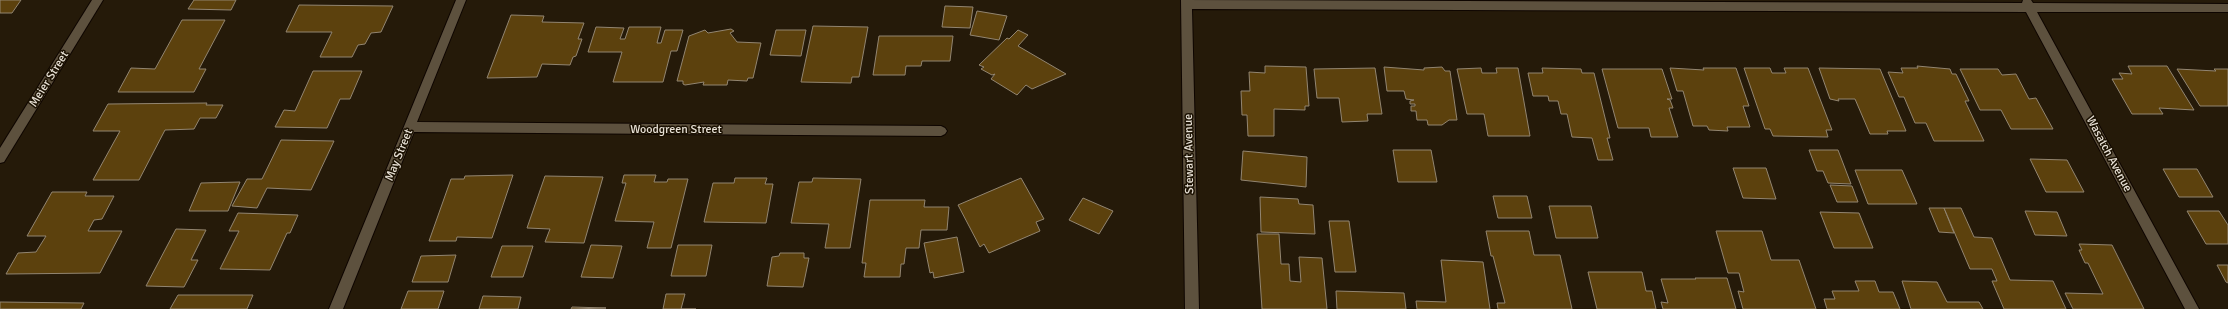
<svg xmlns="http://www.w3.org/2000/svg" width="2228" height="309" viewBox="0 0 2228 309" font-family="Signika,sans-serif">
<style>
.building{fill:#5c410d;stroke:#928571}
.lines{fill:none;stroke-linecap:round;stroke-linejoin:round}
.minor-casing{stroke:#0e0500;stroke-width:2}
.minor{fill:#5d513e;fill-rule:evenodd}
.labels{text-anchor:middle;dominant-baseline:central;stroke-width:3;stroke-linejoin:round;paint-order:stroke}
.street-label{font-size:12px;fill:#e7e0d5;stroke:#1b1102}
</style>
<rect width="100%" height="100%" fill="#251a09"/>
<g class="building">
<path d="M0 0H21L12 13H0Z"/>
<path d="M194 0H236L231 10 188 9Z"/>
<path d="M299 5 393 6 381 32 371 33 365 44 358 45 352 57H320L332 32H286Z"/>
<path d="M945 6 973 7 970 28 942 27Z"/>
<path d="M977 11 1007 16 999 40 970 35Z"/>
<path d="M511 15 544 16 542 22 584 23 578 39H582L576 56 573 57 570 65 542 64 537 77 487 78Z"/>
<path d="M182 20H225L199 69H206L194 92H118L131 68 155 69Z"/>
<path d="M813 26 868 27 859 77H852L851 83 801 82Z"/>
<path d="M596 27 624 28 620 39H625L629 27H661L657 43H661L665 30H683L677 51H671L663 82H613L622 52H588Z"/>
<path d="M731 29 734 31 730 33 737 42 761 43 753 78H748L747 81 728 80 727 85H703L704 82 685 85 683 84V81H677L689 36 705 30 708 33Z"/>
<path d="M776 30H806L801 56 770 55Z"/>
<path d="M1018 30 1028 35 1018 46 1066 74 1032 89 1026 85 1017 95 991 79 995 74 992 75 981 69 984 67 979 65 1007 38 1009 39Z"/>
<path d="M879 36H953L950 61H922L921 66H906L905 75H873Z"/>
<path d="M1265 66 1306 67 1309 106H1305V110L1274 109V136H1248L1247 115H1242L1241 91H1250L1249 72 1265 73Z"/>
<path d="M1917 66 1950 69 1952 74H1956L1969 101H1965L1984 141H1934L1926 123H1915L1904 97H1899L1888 72 1903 73 1901 68H1918Z"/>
<path d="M2128 66H2167L2194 110 2159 108 2163 114H2132L2112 79H2123L2119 73 2132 74Z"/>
<path d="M1384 67 1424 70V68L1442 67 1445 71H1450L1457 120H1449L1442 125H1428L1427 120H1417L1416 111H1411V106H1415V104H1410V101L1414 100 1406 99 1404 91H1387Z"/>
<path d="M1375 68 1382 114H1367L1368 121 1342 122 1339 98H1317L1314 69Z"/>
<path d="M1481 68 1482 73H1497L1496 68H1518L1530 136H1488L1484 114H1467L1457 69Z"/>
<path d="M1542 68 1581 69 1582 73H1594L1610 138H1607L1613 160H1598L1592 138 1572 137 1567 114H1561L1558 101H1549L1548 96H1533L1528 73H1543Z"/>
<path d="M1670 68 1704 70 1703 68H1736L1749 106H1743L1750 127H1727L1728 131 1709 130 1707 126H1693L1683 91H1677Z"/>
<path d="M1744 68H1770L1772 73H1786L1784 68H1808L1832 130H1826L1828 137 1773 136 1770 129H1765Z"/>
<path d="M1819 68 1880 69 1906 131H1887L1888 134H1870L1855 99H1838L1839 101 1830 99Z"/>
<path d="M1602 69H1662L1672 99H1667L1670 100 1673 108H1669L1678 137H1651L1649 128H1618Z"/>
<path d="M1960 69H1998L2002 75 2016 74 2029 99 2036 98 2053 129H2011L2001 110H1980Z"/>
<path d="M2177 69 2216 71 2214 69H2228V106H2200Z"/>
<path d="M313 71H362L350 99H340L327 128 275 127 284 110 295 111Z"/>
<path d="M207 103 206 105H223L216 118H200L194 129 165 130 139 180H93L120 131H93L108 104Z"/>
<path d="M281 140 334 141 311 190 267 188 257 208 232 206 247 179H262Z"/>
<path d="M1393 150H1431L1437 182H1398Z"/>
<path d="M1809 150H1838L1851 184 1828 183 1823 171H1817Z"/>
<path d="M1243 151 1307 157 1306 187 1241 180Z"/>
<path d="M2030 159 2067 160 2084 192H2046Z"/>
<path d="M1733 168H1766L1776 199 1743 198Z"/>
<path d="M2163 169H2197L2213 197H2179Z"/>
<path d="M1855 170H1902L1917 204H1868Z"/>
<path d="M513 175 492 238 457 237 456 241H429L451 179H464L465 176Z"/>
<path d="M624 175H656L654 182H667L668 179H688L671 248H647L654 222 615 221 626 183H622Z"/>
<path d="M545 176 603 177 584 243 545 242 550 229 527 228Z"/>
<path d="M735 178H767L765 184H773L766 223 704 222 713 183H734Z"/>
<path d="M813 178 861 179 850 248H825L829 224 791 223 799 182H812Z"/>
<path d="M1021 178 1044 219 1036 222 1040 231 989 253 984 244 980 247 958 205Z"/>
<path d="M240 182 228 211H189L201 183Z"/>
<path d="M1830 185 1852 186 1858 202H1837Z"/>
<path d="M52 192H87L85 196H114L102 219 94 220 88 231H122L100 273 6 274 18 253 36 252 46 236H27Z"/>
<path d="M1493 196H1527L1532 218H1498Z"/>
<path d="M1260 197 1298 199 1299 204 1313 205 1315 234 1261 232Z"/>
<path d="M1083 198 1113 211 1099 234 1069 220Z"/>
<path d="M870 200H925L924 207H949L947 230H921L919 248H906L904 264H901L900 277H864L866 263H862Z"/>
<path d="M1549 206H1591L1598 238H1556Z"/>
<path d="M1929 208H1944L1954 233 1939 232Z"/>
<path d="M1944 208H1961L1974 237 1992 238 2010 280 2053 281 2066 309H2004L1992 281H1997L1992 269H1970Z"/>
<path d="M2025 211 2057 212 2067 236 2035 235Z"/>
<path d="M2187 211H2219L2228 225V244H2206Z"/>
<path d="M1820 212 1859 213 1873 248H1834Z"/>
<path d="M238 213 298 215 290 233H287L270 270 220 269 239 231H229Z"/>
<path d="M1329 221H1349L1356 272H1335Z"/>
<path d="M176 229 206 230 191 260H198L184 287 146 286Z"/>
<path d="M1486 231H1529L1534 255H1560L1572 309H1498L1497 303H1505L1493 256H1491Z"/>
<path d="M1716 231H1762L1771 260H1799L1816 309H1743L1738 291 1744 292 1739 273H1728Z"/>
<path d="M1257 234H1279L1281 264H1289L1290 281 1301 282 1299 257 1322 258 1327 309H1262Z"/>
<path d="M957 237 964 272 934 278 933 272 930 273 924 243Z"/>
<path d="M2079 244 2112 245 2144 309H2073L2065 293 2103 294 2088 263H2085L2079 250H2082Z"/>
<path d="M591 245 622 246 613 278 581 277Z"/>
<path d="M678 245H712L706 276H671Z"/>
<path d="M502 246H533L523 277H491Z"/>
<path d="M780 253H804V258H809L803 287 767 286 772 257 779 256Z"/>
<path d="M456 255 448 282H412L421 256Z"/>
<path d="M1441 260 1483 262 1490 309H1417L1416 301 1446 302Z"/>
<path d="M2217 265H2228V283L2226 282Z"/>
<path d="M1588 272H1642L1646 291H1652L1656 309H1597Z"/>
<path d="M1695 278H1727L1736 309H1663L1661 302 1668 303 1661 279H1696Z"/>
<path d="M1855 281H1875L1879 292H1893L1900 309H1827L1824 299H1835L1832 291H1859Z"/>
<path d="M1902 281 1937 282 1947 302H1979L1983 309H1911Z"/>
<path d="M408 291H444L438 309H401Z"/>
<path d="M1336 291 1404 293 1406 309H1337Z"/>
<path d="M666 294H685L681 309H696H663Z"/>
<path d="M178 295H253L247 309H170Z"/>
<path d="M483 296 521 297 518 309H479Z"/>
<path d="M0 302 84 303 81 309H0Z"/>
<path d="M572 307 606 308 571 309Z"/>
</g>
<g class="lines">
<defs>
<g id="minor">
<path d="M92 0H103L4 162 0 163V148Z"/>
<path d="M456 0H466L417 122 941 126 945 128 947 131 945 134 941 136 414 132 343 309H329Z"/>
<path d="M1181 0 2022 3 2023 0H2031L2033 3 2228 4V12H2037L2199 309H2185L2026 12 1192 9 1199 309H1185Z"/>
</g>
</defs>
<use href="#minor" class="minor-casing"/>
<use href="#minor" class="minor"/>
</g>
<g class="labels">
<g class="street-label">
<text transform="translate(49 79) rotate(-58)">Meier Street</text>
<text x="676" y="129">Woodgreen Street</text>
<text transform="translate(1189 154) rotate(-91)">Stewart Avenue</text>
<text transform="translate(2109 154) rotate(62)">Wasatch Avenue</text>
<text transform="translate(399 155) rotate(-68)">May Street</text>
</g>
</g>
</svg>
